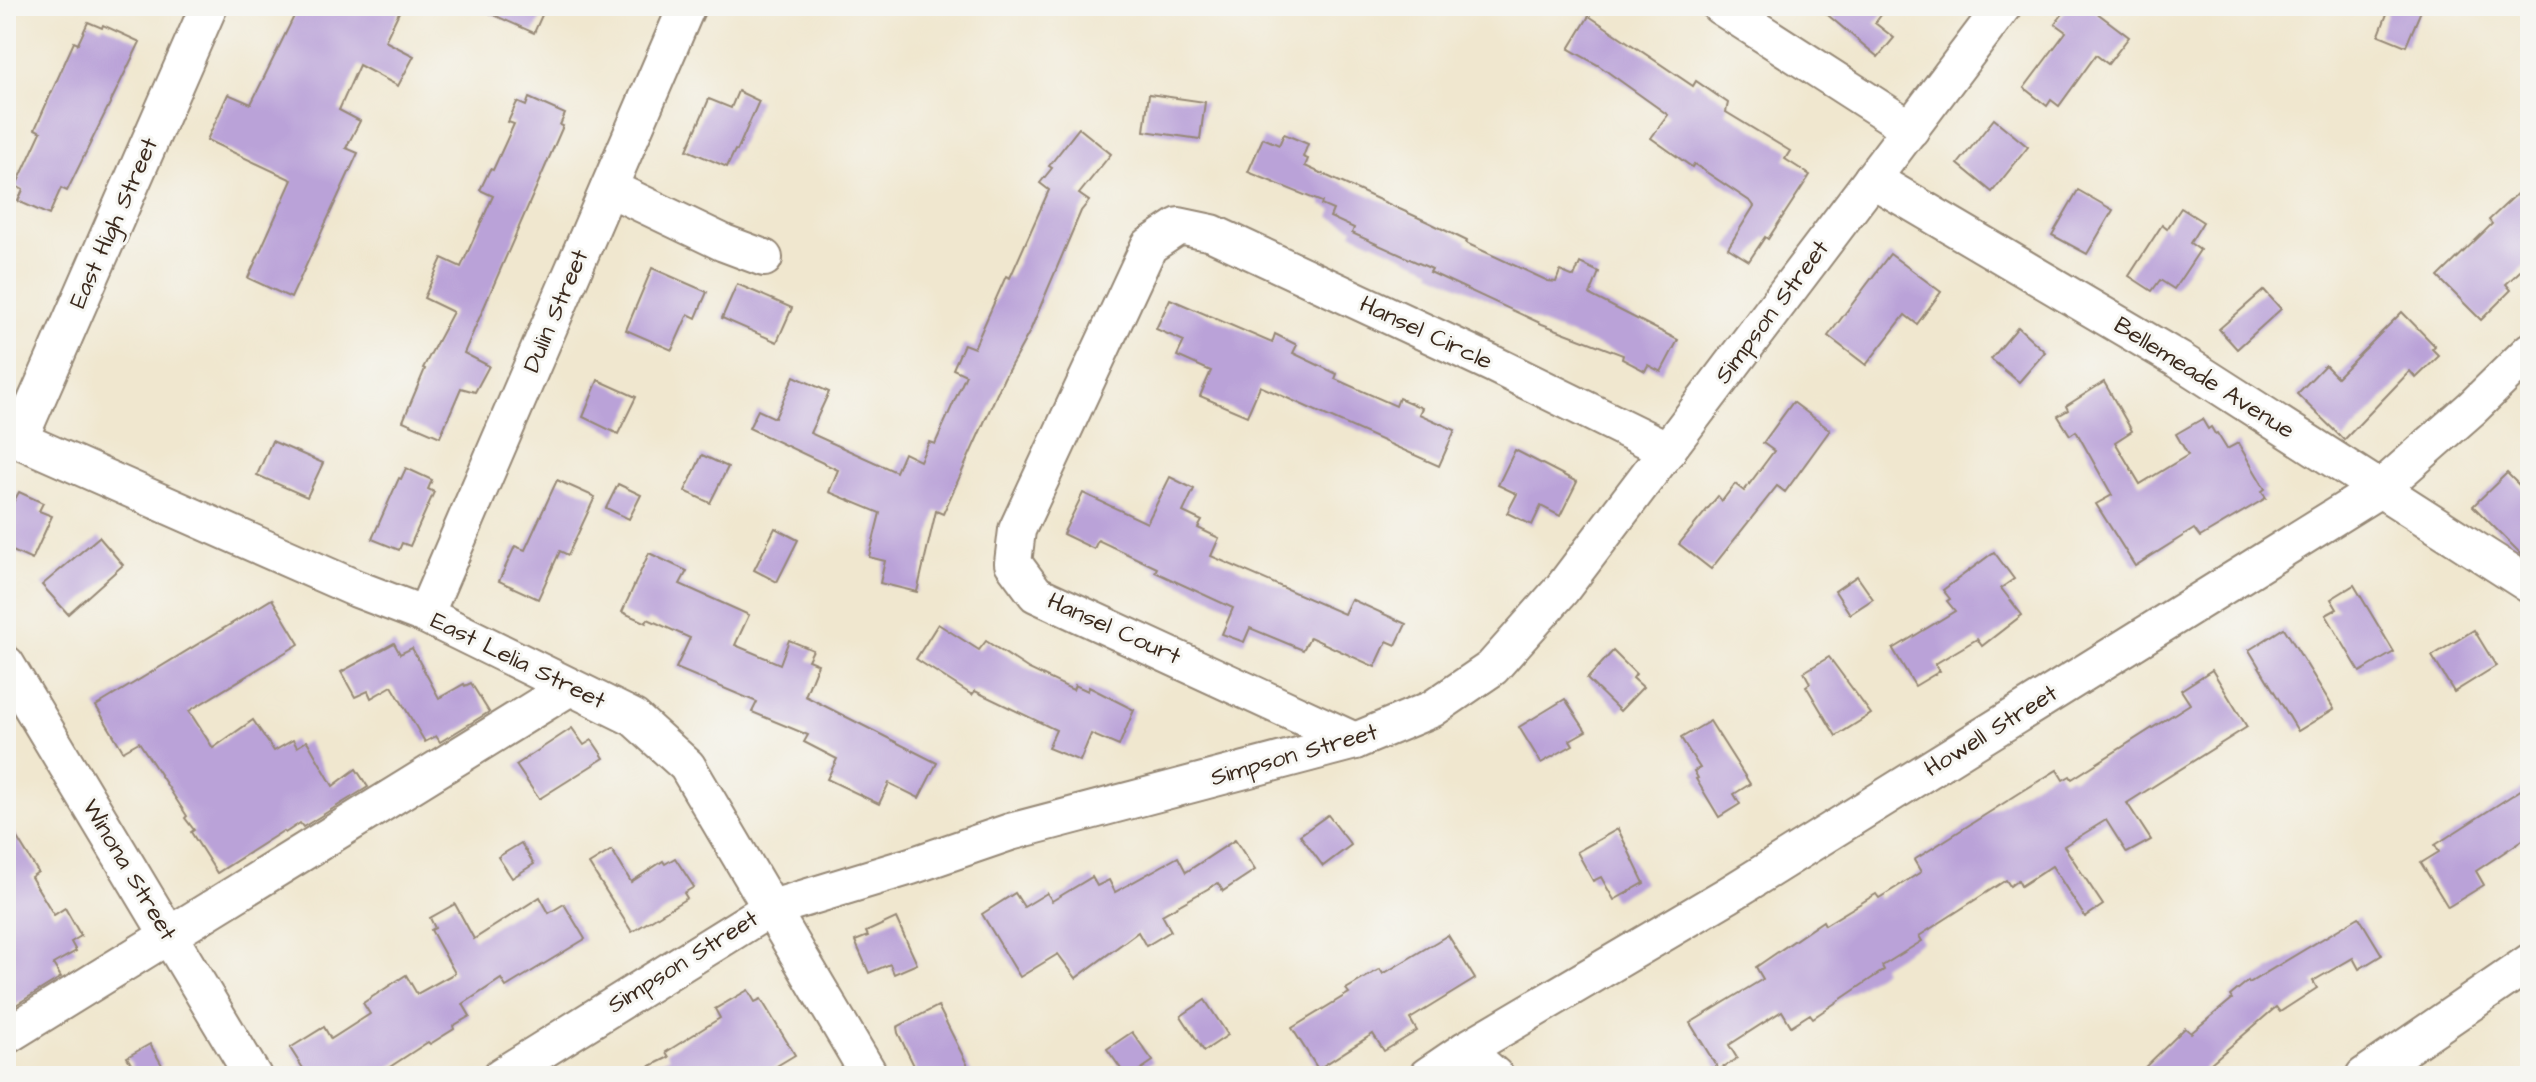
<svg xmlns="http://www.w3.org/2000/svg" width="2536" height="1082" viewBox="0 0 2536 1082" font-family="'Architects Daughter',sans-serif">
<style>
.building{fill:#baa2d8}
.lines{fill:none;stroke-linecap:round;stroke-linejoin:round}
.minor-casing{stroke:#968876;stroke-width:40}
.minor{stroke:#fff;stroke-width:36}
.labels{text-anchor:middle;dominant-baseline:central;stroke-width:6;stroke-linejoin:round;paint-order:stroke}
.street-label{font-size:24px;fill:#3b2a1e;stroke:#f6f6f2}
</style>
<rect width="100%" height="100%" fill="#f6f6f2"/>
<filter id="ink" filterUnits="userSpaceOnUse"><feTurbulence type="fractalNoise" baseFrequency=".0125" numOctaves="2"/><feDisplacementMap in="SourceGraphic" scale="16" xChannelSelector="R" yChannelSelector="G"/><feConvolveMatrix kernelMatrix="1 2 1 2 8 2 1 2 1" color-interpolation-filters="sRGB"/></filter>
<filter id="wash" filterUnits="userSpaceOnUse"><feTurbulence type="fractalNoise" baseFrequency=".006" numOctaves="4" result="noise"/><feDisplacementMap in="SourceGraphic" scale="32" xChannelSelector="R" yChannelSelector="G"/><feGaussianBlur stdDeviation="1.8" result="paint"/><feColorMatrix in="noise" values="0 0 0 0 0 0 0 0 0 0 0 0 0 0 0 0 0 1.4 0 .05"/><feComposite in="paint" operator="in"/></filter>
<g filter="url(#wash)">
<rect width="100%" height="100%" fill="#f0e7cf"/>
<g id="blocks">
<g class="building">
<path d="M299 6H402L385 41 414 56 398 86 359 65 339 110 360 121 346 148 358 153 291 298 248 278 292 180 207 140 228 94 251 104Z"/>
<path d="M474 6H546L534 33Z"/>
<path d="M1817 6H1888L1875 23 1894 38 1878 57Z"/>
<path d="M2069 6H2088L2129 37 2108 64 2096 55 2059 106 2051 100 2047 106 2024 88 2066 32 2055 24Z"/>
<path d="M2390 6H2423L2406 46 2379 35Z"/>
<path d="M1589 16 1693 86 1696 81 1728 103 1726 112 1790 151 1785 159 1810 175 1768 239 1765 237 1749 261 1728 248 1754 206 1751 202 1694 164 1692 167 1651 138 1668 115 1598 65 1569 49Z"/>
<path d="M88 22 102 28 103 25 140 42 67 191 61 188 49 215 18 201 23 190 16 186 41 132 35 129 74 42 78 44Z"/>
<path d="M738 91 759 101 737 151 735 150 727 167 687 150 709 99 731 108Z"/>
<path d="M1149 94 1205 102 1200 139 1144 131Z"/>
<path d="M529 98 565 114 560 125 563 126 464 353 489 366 475 392 461 388 440 437 403 421 425 369 423 368 453 312 424 298 442 258 461 267 493 196 480 190 490 169 493 170 514 124 508 122 517 102 526 106Z"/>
<path d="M1994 119 2028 147 1992 192 1958 164Z"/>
<path d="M1079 128 1111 154 1079 194 1089 201 1081 211 1030 331 1004 378 943 514 936 511 917 592 880 583 885 561 869 557 880 513 829 492 838 470 749 428 758 410 775 418 794 376 829 392 810 433 896 472 904 453 920 461 929 442 935 444 966 375 953 369 964 344 974 348 1006 276 1010 278 1049 190 1040 183 1052 168 1049 166Z"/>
<path d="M1284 134 1308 144 1303 157 1308 159 1305 166 1428 222 1467 241 1466 243 1548 281 1556 282 1560 271 1574 277 1580 263 1599 272 1590 295 1678 340 1661 372 1648 365 1645 371 1622 359 1623 355 1542 324 1430 272 1432 269 1352 233 1354 228 1330 217 1333 210 1321 205 1322 202 1248 172 1263 138 1279 145Z"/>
<path d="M2078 190 2113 210 2087 254 2052 235Z"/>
<path d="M2520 191 2530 202V262L2506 284 2511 290 2481 320 2438 277 2492 224 2489 220Z"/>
<path d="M2181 208 2203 222 2190 243 2200 250 2174 289 2160 280 2152 291 2129 276 2162 225 2167 229Z"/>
<path d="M1890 254 1941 292 1917 324 1905 315 1866 365 1828 336Z"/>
<path d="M652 268 707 292 696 318 688 314 672 350 626 330Z"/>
<path d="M737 284 792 308 777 342 722 318Z"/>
<path d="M2264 290 2281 309 2237 349 2219 329Z"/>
<path d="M1170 299 1272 343 1275 334 1297 345 1293 353 1337 374 1335 379 1396 406 1399 398 1422 408 1419 414 1455 430 1439 466 1260 386 1247 416 1200 396 1211 371 1177 356 1184 341 1156 329Z"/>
<path d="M2402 312 2435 346 2432 349 2439 356 2416 378 2410 371 2344 440 2297 394 2325 365 2337 377Z"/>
<path d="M2018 327 2045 352 2019 382 1991 359Z"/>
<path d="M598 380 636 397 618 434 583 417Z"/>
<path d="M2104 382 2132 431 2115 442 2140 484 2188 455 2176 434 2202 419 2208 429 2211 427 2215 434 2217 433 2227 449 2238 443 2265 489 2262 491 2266 498 2200 537 2194 529 2135 566 2096 504 2112 495 2076 431 2070 435 2058 416 2068 410 2066 406Z"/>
<path d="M1793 402 1830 430 1785 492 1777 486 1711 569 1679 544 1718 496 1722 501 1735 484 1744 491 1774 451 1763 443Z"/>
<path d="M272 441 323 463 307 497 257 475Z"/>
<path d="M1515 450 1577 482 1560 516 1541 506 1532 525 1507 513 1517 494 1498 485Z"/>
<path d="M702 455 728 467 710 503 685 491Z"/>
<path d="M406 468 432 480 428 489 434 492 410 546 402 543 399 550 372 539 399 478 401 479Z"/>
<path d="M2507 473 2530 496V560L2521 554 2473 506Z"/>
<path d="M1170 477 1194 489 1183 512 1202 521 1198 528 1219 538 1211 556 1344 614 1351 599 1406 624 1396 645 1387 641 1375 667 1310 637 1303 650 1250 628 1244 642 1222 634 1233 608 1155 572 1157 568 1098 540 1094 549 1063 534 1083 493 1147 523Z"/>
<path d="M557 480 595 497 568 555 560 551 538 599 499 581 515 546 525 550Z"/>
<path d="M618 484 641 495 629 519 606 508Z"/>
<path d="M19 492 43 503 39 511 52 516 32 560 6 548V515Z"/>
<path d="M775 528 798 540 777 582 754 570Z"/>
<path d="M99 537 123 565 68 614 42 585Z"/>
<path d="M1994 552 2014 579 2001 588 2022 615 1982 646 1977 639 1935 664 1940 671 1915 686 1893 649 1955 611 1947 601 1950 599 1943 590Z"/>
<path d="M649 553 687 571 680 584 749 615 735 645 780 664 789 640 813 650 808 660 818 664 805 696 937 763 919 798 889 783 879 804 827 779 837 759 804 742 808 735 752 712 757 702 676 668 690 638 648 619 646 623 622 612Z"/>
<path d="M1857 576 1873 599 1850 614 1835 591Z"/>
<path d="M2354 585 2394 652 2360 672 2326 615 2337 609 2331 599Z"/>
<path d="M272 599 299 644 189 711 213 748 253 720 274 751 293 740 297 747 307 741 333 786 356 769 368 787 303 827 300 823 285 833 283 831 217 873 191 832 194 830 185 818 187 816 139 742 123 751 96 706Z"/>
<path d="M938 624 979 650 986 641 1029 669 1073 690 1075 685 1088 691 1089 687 1134 710 1119 746 1091 734 1080 761 1048 748 1056 730 975 691 972 695 916 659Z"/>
<path d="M2284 628 2334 709 2298 731 2249 650Z"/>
<path d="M2474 630 2496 666 2454 692 2432 656Z"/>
<path d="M394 643 400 654 412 648 439 698 464 684 465 686 471 683 489 712 440 742 436 736 425 742 392 686 371 698 368 691 355 697 341 672Z"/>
<path d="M1613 651 1636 674 1633 678 1643 687 1620 711 1587 679Z"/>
<path d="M1829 657 1871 714 1836 736 1806 686 1810 683 1804 672Z"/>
<path d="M2212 670 2247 727 2127 803 2151 840 2127 853 2106 820 2064 846 2103 905 2085 917 2052 866 2021 886 2018 880 2010 886 2006 880 1919 936 1922 941 1882 966 1884 970 1813 1018 1810 1014 1791 1026 1782 1011 1729 1045 1737 1058 1719 1070 1690 1023 1763 979 1756 967 1823 921 1825 925 1876 894 1879 898 1921 872 1914 860 2026 789 2057 770 2063 780 2070 776 2072 779 2190 704 2181 690Z"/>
<path d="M1565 699 1586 731 1570 740 1573 745 1541 763 1519 727Z"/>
<path d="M1710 721 1750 784 1734 794 1740 804 1719 817 1696 779 1698 778 1694 771 1700 768 1681 738Z"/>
<path d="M572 728 584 745 592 740 604 758 539 799 516 765Z"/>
<path d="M2530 784V835L2476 871 2484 885 2448 907 2421 863 2439 852 2435 845Z"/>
<path d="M1328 815 1351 845 1323 866 1300 835Z"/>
<path d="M6 820 38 872 31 877 54 915 65 908 81 936 71 942 76 951 53 964 61 977 6 1011Z"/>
<path d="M1618 829 1644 883 1614 900 1601 877 1593 881 1577 852Z"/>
<path d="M1235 840 1255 870 1223 891 1218 883 1162 915 1171 931 1146 946 1138 932 1076 978 1058 954 1020 977 982 914 1015 893 1024 907 1047 893 1052 901 1092 877 1097 886 1109 880 1115 892 1178 857 1186 872Z"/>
<path d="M521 843 534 864 512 878 498 857Z"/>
<path d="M612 850 631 882 663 861 665 864 675 858 694 887 684 893 687 898 632 932 589 864Z"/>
<path d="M540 897 549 913 564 904 585 939 506 987 501 979 463 1004 470 1016 453 1026 454 1029 430 1044 428 1042 376 1076H308L290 1048 324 1027 331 1039 370 1014 363 1003 406 975 417 994 455 973 431 930 435 928 430 918 455 904 474 939Z"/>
<path d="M2359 917 2382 955 2359 969 2353 958 2313 981 2317 988 2280 1012 2276 1007 2196 1076H2136L2185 1028 2191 1033 2232 999 2230 996 2248 981 2249 983Z"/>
<path d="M896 918 917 964 894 974 890 964 869 973 855 941 868 936 866 932Z"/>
<path d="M1448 935 1475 979 1410 1019 1417 1031 1384 1051 1373 1034 1318 1069 1292 1028 1349 993 1346 989 1380 969 1383 974Z"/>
<path d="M748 990 755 1002 761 999 795 1055 760 1076H630L669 1057 666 1052 720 1018 715 1009Z"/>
<path d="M1205 1000 1228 1035 1204 1051 1181 1016Z"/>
<path d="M938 1006 973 1076H919L898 1033 897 1027Z"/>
<path d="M1132 1032 1153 1061 1131 1076H1126L1107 1049Z"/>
<path d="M150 1044 162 1065 138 1076 127 1057Z"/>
</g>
</g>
</g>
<g filter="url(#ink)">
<use href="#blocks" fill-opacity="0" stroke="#968876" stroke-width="2"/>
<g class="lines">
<defs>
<g id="minor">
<path d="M1720 6 1911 129"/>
<path d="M1872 179 2179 360 2530 585"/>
<path d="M609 188 724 243 764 258"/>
<path d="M6 434 357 589 425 615 634 718 687 766 870 1076"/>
<path d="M19 440 209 6"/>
<path d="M425 615 687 6"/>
<path d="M6 664 253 1076"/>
<path d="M1355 741 1036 594 1013 563 1017 530 1149 246 1179 226 1212 233 1493 364 1668 450"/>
<path d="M6 1036 570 687"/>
<path d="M1465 1050 1495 1076"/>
<path d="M501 1076 769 909 911 866 1010 832 1355 741 1432 709 1492 668 1562 589 2003 6"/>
<path d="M1427 1076 1465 1050 1728 895 2381 488 2472 408 2530 351"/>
<path d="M2364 1076 2530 962"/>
</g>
</defs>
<use href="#minor" class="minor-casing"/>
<use href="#minor" class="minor"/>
</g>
</g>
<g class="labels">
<g class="street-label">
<text transform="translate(114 223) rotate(-66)">East High Street</text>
<text transform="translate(556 311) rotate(-67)">Dulin Street</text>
<text transform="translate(1772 312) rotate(-53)">Simpson Street</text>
<text transform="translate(1426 333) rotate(25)">Hansel Circle</text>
<text transform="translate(2204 378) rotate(32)">Bellemeade Avenue</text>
<text transform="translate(1114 629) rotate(24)">Hansel Court</text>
<text transform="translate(518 661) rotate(26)">East Lelia Street</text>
<text transform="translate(1991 731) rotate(-32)">Howell Street</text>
<text transform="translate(1294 755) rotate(-16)">Simpson Street</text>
<text transform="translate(129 870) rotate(59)">Winona Street</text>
<text transform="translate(683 962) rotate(-32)">Simpson Street</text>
</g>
</g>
<rect width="2536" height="1082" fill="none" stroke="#f6f6f2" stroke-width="32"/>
</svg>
